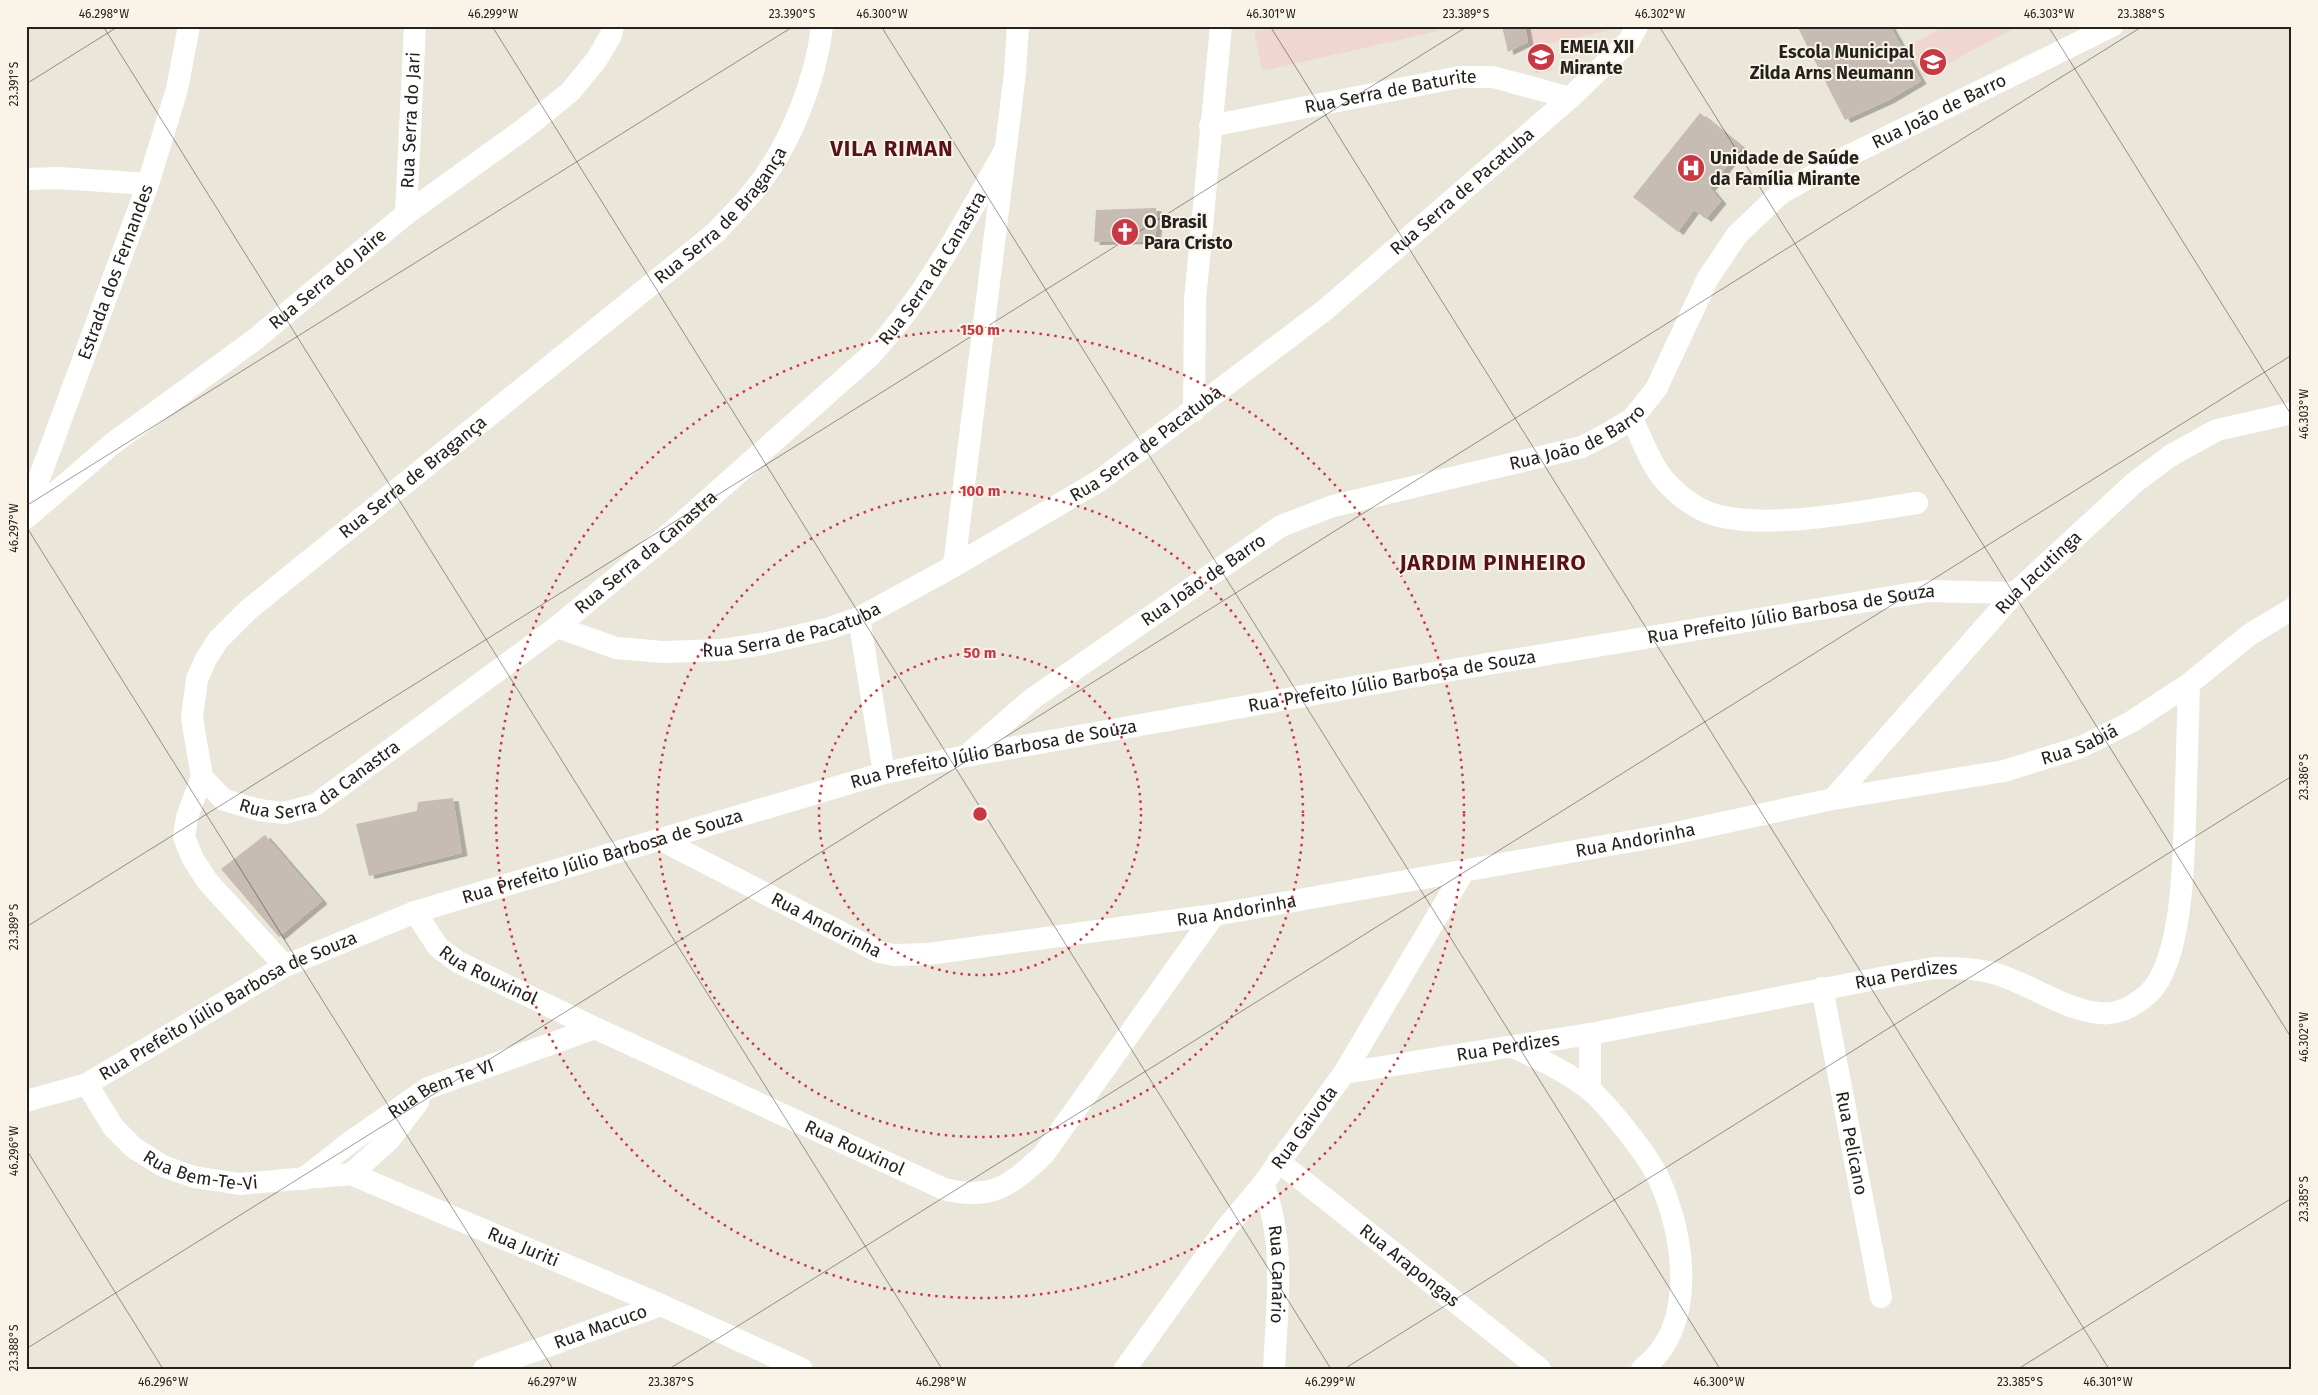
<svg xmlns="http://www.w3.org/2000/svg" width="2318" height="1395" viewBox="0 0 2318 1395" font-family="'Fira Sans',sans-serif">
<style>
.education{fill:#efd6ce}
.building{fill:#c7bcb4;filter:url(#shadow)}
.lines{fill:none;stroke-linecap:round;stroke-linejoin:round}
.minor{stroke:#fff;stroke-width:22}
.ticks{fill:none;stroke:#24221e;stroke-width:1;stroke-opacity:0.45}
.ring{fill:none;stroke:#c83845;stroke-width:2.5;stroke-dasharray:2.5 5}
.labels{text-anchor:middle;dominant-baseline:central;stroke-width:4;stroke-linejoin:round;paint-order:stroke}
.poi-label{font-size:18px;font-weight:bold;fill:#24221e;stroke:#f9f3e8;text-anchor:start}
.street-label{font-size:18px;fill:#24221e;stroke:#f9f3e8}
.district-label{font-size:22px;font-weight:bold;letter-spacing:1px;fill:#571219;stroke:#f9f3e8}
.centre{fill:#c83845;stroke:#f9f3e8;stroke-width:2.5}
.ring-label{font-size:15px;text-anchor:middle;font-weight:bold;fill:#c83845;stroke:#f9f3e8;stroke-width:4;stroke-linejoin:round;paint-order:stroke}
.neatline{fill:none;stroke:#24221e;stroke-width:2}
.ticks-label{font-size:12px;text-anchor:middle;fill:#24221e}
</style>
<defs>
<filter id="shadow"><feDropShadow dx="5.5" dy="3" stdDeviation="0" flood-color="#0004"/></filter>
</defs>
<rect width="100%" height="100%" fill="#ebe6da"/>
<g class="education">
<path d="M1279 26H1436L1438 31 1262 71 1254 31Z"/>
<path d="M1525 26H1609L1610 30 1548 44 1553 70 1535 74Z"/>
<path d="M1945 26H2018L1923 77 1907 47Z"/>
</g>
<g class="building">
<path d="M1502 26H1525L1528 42 1508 52Z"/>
<path d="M1797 26H1890L1921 81 1889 100 1845 120Z"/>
<path d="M1700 113 1742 147 1710 188 1721 201 1706 219 1694 210 1678 232 1633 197Z"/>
<path d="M1156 208 1157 223 1155 241 1094 242 1096 210Z"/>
<path d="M453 798 462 853 369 876 356 824 417 811 418 802Z"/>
<path d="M265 835 322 901 279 937 221 869Z"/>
</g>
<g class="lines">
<g class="minor">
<path id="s1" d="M1210 126 1460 77H1493L1570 98"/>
<path d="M26 179 58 178 148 184"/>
<path id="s2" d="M406 214 415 26"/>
<path d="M1194 411 1195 300 1221 26"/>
<path d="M1632 419C1641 437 1649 460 1661 476 1672 490 1687 502 1702 510 1752 534 1862 511 1917 503"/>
<path id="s3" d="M26 514 148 184 177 89 189 26"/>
<path id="s4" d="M26 518 112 444 253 341 406 214 524 129 570 92 597 59 611 35 613 26"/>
<path d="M954 566 1015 73 1018 26"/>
<path d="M859 618 884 773"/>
<path id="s5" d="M557 627 616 648 663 652 722 650 762 644 827 629 859 618 954 566 1099 481 1325 310 1570 98 1629 41 1637 26"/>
<path id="s6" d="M966 756 1032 699 1281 526 1333 506 1582 447 1609 433 1632 419 1656 389 1708 278 1737 235 1780 194 1840 160 2112 26"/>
<path id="s7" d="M202 777 224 800 259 810 284 813 315 805 557 627 675 529 871 355C927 294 964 223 1004 152"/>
<path id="s8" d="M1833 799 2015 593 2134 483 2170 456 2217 430 2292 413"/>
<path id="s9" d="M661 840 879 952 894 955 928 954 1214 915 1666 835 1833 799 2004 771 2081 747 2131 722 2189 684 2249 635 2292 609"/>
<path id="s10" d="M415 912 438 947 458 962 595 1028 944 1189C990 1201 1011 1186 1044 1154L1214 915"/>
<path id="s11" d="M285 966 208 882 193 859 184 837 187 817 202 777 192 718 197 679 206 659 218 640 248 610 715 233C729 218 744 203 756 188 790 145 816 80 822 26"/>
<path id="s12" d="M1822 988 1881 1297"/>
<path d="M1590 1034V1090"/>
<path d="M1513 1047C1539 1059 1568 1072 1590 1090 1607 1104 1645 1152 1656 1173 1684 1229 1700 1326 1642 1369"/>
<path id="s13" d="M1344 1073 1590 1034 1933 968C1953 968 1973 968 1993 973 2029 983 2062 1009 2099 1013 2122 1016 2148 999 2159 980 2182 939 2183 867 2185 820 2186 775 2188 730 2189 684"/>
<path id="s14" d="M87 1084 113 1127 134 1148 163 1166 194 1177 240 1184 351 1174 661 1305 802 1369"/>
<path id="s15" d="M26 1101 87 1084 285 966 415 912 884 773 966 756 1428 674 1927 591 2015 593"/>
<path id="s16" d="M1278 1161 1540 1369"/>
<path d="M351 1174 389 1140 418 1102"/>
<path id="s17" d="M303 1179 353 1140 428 1088 595 1028"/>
<path id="s18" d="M1263 1184C1286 1242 1277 1307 1274 1369"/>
<path id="s19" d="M484 1369 661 1305"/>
<path id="s20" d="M1125 1369 1227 1227 1263 1184 1344 1073 1464 871"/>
</g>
</g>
<path class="ticks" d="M103 26 942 1369M492 26 1331 1369M881 26 1720 1369M1270 26 2109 1369M1659 26 2292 1039M2048 26 2292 416M26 84 119 26M26 506 794 26M26 526 553 1369M26 927 1468 26M26 1149 163 1369M26 1349 2143 26M669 1369 2292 355M1344 1369 2292 776M2018 1369 2292 1198"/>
<g class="ring">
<circle cx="980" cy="814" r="161"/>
<circle cx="980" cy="814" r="323"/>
<circle cx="980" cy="814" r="484"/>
</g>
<defs>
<symbol id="school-disc" viewBox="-11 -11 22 22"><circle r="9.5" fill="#c83845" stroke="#f9f3e8"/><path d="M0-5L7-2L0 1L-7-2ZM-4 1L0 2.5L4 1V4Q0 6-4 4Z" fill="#fff"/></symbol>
<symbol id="hospital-disc" viewBox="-11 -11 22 22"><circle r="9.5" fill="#c83845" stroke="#f9f3e8"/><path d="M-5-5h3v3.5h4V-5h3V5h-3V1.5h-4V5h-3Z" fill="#fff"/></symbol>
<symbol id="church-disc" viewBox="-11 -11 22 22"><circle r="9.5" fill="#c83845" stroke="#f9f3e8"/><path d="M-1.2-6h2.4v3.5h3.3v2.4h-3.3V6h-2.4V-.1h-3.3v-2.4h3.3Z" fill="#fff"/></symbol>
</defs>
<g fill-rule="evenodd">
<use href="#school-disc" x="1525" y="41" width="32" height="32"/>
<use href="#school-disc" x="1917" y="46" width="32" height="32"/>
<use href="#hospital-disc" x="1675" y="152" width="32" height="32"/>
<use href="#church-disc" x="1109" y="216" width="32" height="32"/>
</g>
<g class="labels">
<g class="poi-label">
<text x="1560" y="47">EMEIA XII<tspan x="1560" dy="21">Mirante</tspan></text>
<text x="1914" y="52" text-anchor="end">Escola Municipal<tspan x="1914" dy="21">Zilda Arns Neumann</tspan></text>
<text x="1710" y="158">Unidade de Saúde<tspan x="1710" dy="21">da Família Mirante</tspan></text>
<text x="1144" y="222">O Brasil<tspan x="1144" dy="21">Para Cristo</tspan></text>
</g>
<g class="street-label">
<text stroke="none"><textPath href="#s1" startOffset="184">Rua Serra de Baturite</textPath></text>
<text stroke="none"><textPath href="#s6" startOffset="1211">Rua João de Barro</textPath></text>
<text stroke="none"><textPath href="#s2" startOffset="94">Rua Serra do Jari</textPath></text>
<text stroke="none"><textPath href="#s5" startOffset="1051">Rua Serra de Pacatuba</textPath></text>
<text stroke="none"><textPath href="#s11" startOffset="1031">Rua Serra de Bragança</textPath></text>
<text stroke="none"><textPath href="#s7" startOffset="948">Rua Serra da Canastra</textPath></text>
<text stroke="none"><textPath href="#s3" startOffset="258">Estrada dos Fernandes</textPath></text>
<text stroke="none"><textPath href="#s4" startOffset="385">Rua Serra do Jaire</textPath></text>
<text stroke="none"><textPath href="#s6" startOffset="701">Rua João de Barro</textPath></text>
<text stroke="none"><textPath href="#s5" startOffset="646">Rua Serra de Pacatuba</textPath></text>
<text stroke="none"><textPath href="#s11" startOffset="626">Rua Serra de Bragança</textPath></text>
<text stroke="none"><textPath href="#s7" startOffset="542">Rua Serra da Canastra</textPath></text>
<text stroke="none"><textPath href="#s8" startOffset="306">Rua Jacutinga</textPath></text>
<text stroke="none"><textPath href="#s6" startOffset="296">Rua João de Barro</textPath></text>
<text stroke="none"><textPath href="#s15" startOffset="1845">Rua Prefeito Júlio Barbosa de Souza</textPath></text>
<text stroke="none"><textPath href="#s5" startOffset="241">Rua Serra de Pacatuba</textPath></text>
<text stroke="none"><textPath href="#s15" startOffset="1440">Rua Prefeito Júlio Barbosa de Souza</textPath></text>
<text stroke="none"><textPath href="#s9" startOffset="1466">Rua Sabiá</textPath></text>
<text stroke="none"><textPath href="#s15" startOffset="1035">Rua Prefeito Júlio Barbosa de Souza</textPath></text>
<text stroke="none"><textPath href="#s7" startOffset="138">Rua Serra da Canastra</textPath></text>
<text stroke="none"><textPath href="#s9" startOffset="1011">Rua Andorinha</textPath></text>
<text stroke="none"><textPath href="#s15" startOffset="630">Rua Prefeito Júlio Barbosa de Souza</textPath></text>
<text stroke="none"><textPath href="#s9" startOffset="606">Rua Andorinha</textPath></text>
<text stroke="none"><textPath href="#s9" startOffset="186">Rua Andorinha</textPath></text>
<text stroke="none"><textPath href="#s10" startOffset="100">Rua Rouxinol</textPath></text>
<text stroke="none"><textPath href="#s13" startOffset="571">Rua Perdizes</textPath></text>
<text stroke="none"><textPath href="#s15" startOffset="225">Rua Prefeito Júlio Barbosa de Souza</textPath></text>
<text stroke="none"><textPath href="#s13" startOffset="166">Rua Perdizes</textPath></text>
<text stroke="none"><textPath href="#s17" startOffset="166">Rua Bem Te VI</textPath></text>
<text stroke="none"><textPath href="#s20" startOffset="301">Rua Gaivota</textPath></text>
<text stroke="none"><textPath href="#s12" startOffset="158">Rua Pelicano</textPath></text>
<text stroke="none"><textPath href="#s10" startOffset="505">Rua Rouxinol</textPath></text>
<text stroke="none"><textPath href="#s14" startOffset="152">Rua Bem-Te-Vi</textPath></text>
<text stroke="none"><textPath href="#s14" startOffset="492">Rua Juriti</textPath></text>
<text stroke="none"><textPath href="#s16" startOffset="168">Rua Arapongas</textPath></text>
<text stroke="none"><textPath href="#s18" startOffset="92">Rua Canário</textPath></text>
<text stroke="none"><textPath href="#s19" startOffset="124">Rua Macuco</textPath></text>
</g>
<g class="district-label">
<text x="892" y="148">VILA RIMAN</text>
<text x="1493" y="562">JARDIM PINHEIRO</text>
</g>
</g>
<circle cx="980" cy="814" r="8" class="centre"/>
<g class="ring-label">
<text x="980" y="335">150 m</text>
<text x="980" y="496">100 m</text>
<text x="980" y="658">50 m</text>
</g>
<rect width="2318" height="1395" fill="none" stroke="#f9f3e8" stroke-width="55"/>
<rect x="28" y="28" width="2262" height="1340" class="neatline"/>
<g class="ticks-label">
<text x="104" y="18">46.298°W</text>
<text x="493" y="18">46.299°W</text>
<text x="792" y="18">23.390°S</text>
<text x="882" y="18">46.300°W</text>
<text x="1271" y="18">46.301°W</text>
<text x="1466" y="18">23.389°S</text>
<text x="1660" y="18">46.302°W</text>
<text x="2049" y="18">46.303°W</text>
<text x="2141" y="18">23.388°S</text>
<text transform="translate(14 84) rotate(-90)" y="4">23.391°S</text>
<text transform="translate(2304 414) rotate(-90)" y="4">46.303°W</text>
<text transform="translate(14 528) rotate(-90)" y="4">46.297°W</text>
<text transform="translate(2304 777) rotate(-90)" y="4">23.386°S</text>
<text transform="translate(14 927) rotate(-90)" y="4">23.389°S</text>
<text transform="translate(2304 1037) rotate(-90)" y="4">46.302°W</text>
<text transform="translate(14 1151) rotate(-90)" y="4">46.296°W</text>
<text transform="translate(2304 1199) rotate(-90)" y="4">23.385°S</text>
<text transform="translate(14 1348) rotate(-90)" y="4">23.388°S</text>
<text x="163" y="1386">46.296°W</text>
<text x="552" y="1386">46.297°W</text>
<text x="671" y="1386">23.387°S</text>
<text x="941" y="1386">46.298°W</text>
<text x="1330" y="1386">46.299°W</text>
<text x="1719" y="1386">46.300°W</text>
<text x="2020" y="1386">23.385°S</text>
<text x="2108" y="1386">46.301°W</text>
</g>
</svg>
